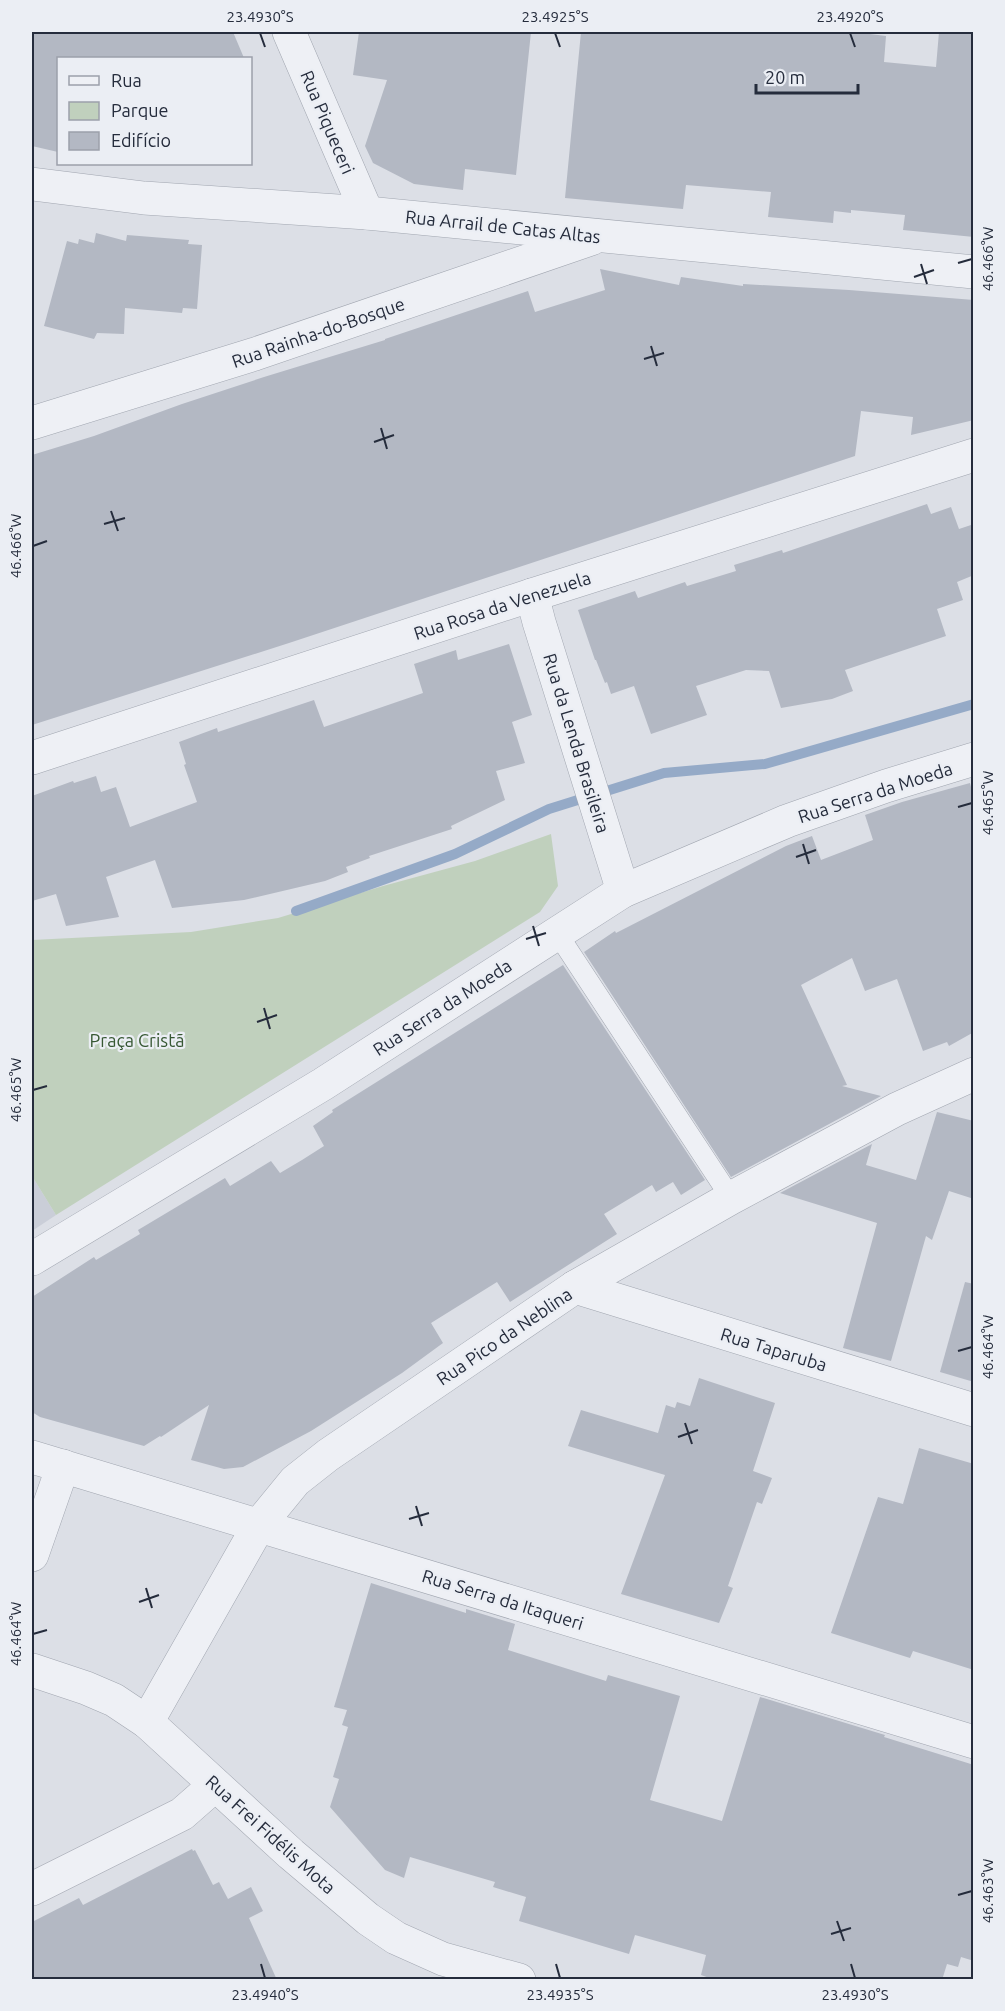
<svg xmlns="http://www.w3.org/2000/svg" width="1005" height="2011" viewBox="0 0 1005 2011" font-family="Ubuntu,sans-serif">
<style>
.built{fill:#caced8}
.green{fill:#c0d0bd}
.lines{fill:none;stroke-linecap:round;stroke-linejoin:round}
.stream{stroke:#95aac7;stroke-width:10}
.building{fill:#b3b8c3}
.lane-casing{stroke:#a1a6b0;stroke-width:21}
.street-casing{stroke:#a1a6b0;stroke-width:34}
.lane{stroke:#eef0f5;stroke-width:20}
.street{stroke:#eef0f5;stroke-width:33}
.ticks{fill:none;stroke:#252c3c;stroke-width:2}
.labels{text-anchor:middle;dominant-baseline:central;stroke-width:4.5;stroke-linejoin:round;paint-order:stroke}
.street-label{font-size:18px;fill:#252c3c;stroke:#ebeef4}
.park-label{font-size:18px;fill:#375833;stroke:#ebeef4}
.neatline{fill:none;stroke:#252c3c;stroke-width:2}
.ticks-label{font-size:15px;text-anchor:middle;fill:#252c3c}
</style>
<rect width="100%" height="100%" fill="#dcdfe6"/>
<path class="built" d="M32 1176 56 1215 32 1231Z"/>
<path class="green" d="M551 834 558 886 540 912 56 1215 32 1176V940L191 932 278 918 383 886 475 861Z"/>
<g class="lines">
<path class="stream" d="M296 911 455 854 549 809 664 773 765 764 974 704"/>
</g>
<g class="building">
<path d="M32 32H233L244 58H58V152L32 146Z"/>
<path d="M359 32H531L516 175 465 169 463 190 414 184 373 163 365 146 387 80 353 75Z"/>
<path d="M581 32H870V34L886 36 884 62 936 67 939 32H974V237L903 230 905 215 851 210V213L834 211 833 223 768 217 771 192 686 185 683 209 565 198Z"/>
<path d="M96 233 126 241 127 235 189 240 188 244 202 245 197 309 183 308 182 313 125 308 124 334 97 333 94 339 44 326 67 241 78 244 79 239 94 243Z"/>
<path d="M600 269 679 285 681 277 743 286V284L849 290 974 300V420L911 435 913 417 861 411 855 456 289 643 32 725V455L94 436 182 404 264 377 385 340V339L528 291 535 312 605 290Z"/>
<path d="M927 504 931 514 951 507 959 529 974 524V575L957 582 963 600 937 609 946 636 845 670 853 691 832 699 781 708 769 671 746 670 696 686 707 715 651 734 634 686 611 694 607 682 605 683 596 660H595L578 610 635 591 638 598 685 582 687 586 736 571 734 565 782 550 783 553Z"/>
<path d="M509 644 532 715 512 722 525 763 496 771 505 800 451 826 452 829 369 856 370 858 346 867 348 872 325 881 244 900 172 908 155 860 106 877 119 917 66 926 56 894 32 901V796L73 781 74 783 96 776 101 792 116 787 130 827 197 802 184 765 186 764 179 742 217 728 218 732 314 700 324 727 423 693 414 664 456 650 458 660Z"/>
<path d="M970 783 974 799V1032L949 1046 947 1042 923 1051 897 979 865 991 852 958 801 985 847 1085 842 1086 881 1096 731 1177 584 952 615 931 616 933 786 846 812 836 821 860 873 840 865 815 902 802Z"/>
<path d="M563 965 705 1180 681 1195 673 1182 656 1192 652 1185 604 1214 617 1234 510 1302 497 1282 431 1323 443 1343 402 1373 311 1431 243 1467 224 1469 191 1460 209 1405 161 1437 160 1436 144 1446 40 1417 32 1412V1297L94 1257 96 1260 140 1234 138 1230 225 1178 230 1186 271 1161 280 1173 302 1160 324 1146 313 1126 333 1112 332 1110Z"/>
<path d="M937 1112 974 1121V1199L949 1191 932 1240 926 1236 891 1361 843 1348 877 1223 780 1193 872 1144 866 1165 916 1180Z"/>
<path d="M965 1282 974 1284V1382L940 1372Z"/>
<path d="M699 1378 775 1403 753 1471 772 1478 762 1504 757 1502 728 1586 733 1588 719 1623 621 1594 665 1475 568 1446 581 1410 658 1433 666 1405 675 1408 677 1402 690 1406Z"/>
<path d="M919 1448 974 1464V1670L913 1651 910 1658 831 1633 878 1497 903 1504Z"/>
<path d="M371 1583 466 1613V1609L515 1624 508 1650 606 1681 608 1675 680 1696 650 1800 722 1821 760 1697 885 1735 884 1737 974 1765V1961L961 1957 958 1967 947 1964 942 1980H715L701 1975 706 1955 635 1935 629 1954 519 1921 526 1897 493 1887 495 1882 410 1857 404 1878 385 1870 330 1807 339 1779 333 1777 348 1727 342 1725 347 1710 334 1707Z"/>
<path d="M192 1849 193 1851 195 1850 213 1885 219 1882 228 1899 251 1887 263 1911 249 1918 277 1980H32V1922L79 1898 83 1905Z"/>
</g>
<g class="lines">
<defs>
<path id="lane" d="M557 933 731 1198"/>
<g id="street">
<path d="M289 32 367 213"/>
<path d="M32 184 144 198 367 213 974 272"/>
<path d="M32 423 255 354 591 239"/>
<path d="M532 595 539 622 623 891"/>
<path d="M32 758 532 595 974 455"/>
<path d="M32 1259 323 1084 623 891 787 821 886 786 974 759"/>
<path d="M575 1287 974 1410"/>
<path d="M32 1457 974 1742"/>
<path d="M32 1555 63 1466"/>
<path d="M32 1670 86 1688 114 1700 147 1722 291 1854 368 1919 396 1938 443 1959 519 1980"/>
<path d="M147 1722 259 1525 295 1481 328 1455 575 1287 731 1198 897 1109 974 1074"/>
<path d="M32 1889 182 1814 215 1785"/>
</g>
</defs>
<use href="#lane" class="lane-casing"/>
<use href="#street" class="street-casing"/>
<use href="#lane" class="lane"/>
<use href="#street" class="street"/>
</g>
<path class="ticks" d="M260 33 265 47M555 33 560 47M850 33 855 47M958 263 972 259M921 264 927 284M914 277 934 270M651 346 657 366M644 359 664 353M381 428 387 449M374 442 394 435M111 511 118 531M104 524 125 518M33 546 47 541M958 807 972 803M803 844 809 864M796 857 816 850M533 926 539 946M526 939 546 933M264 1008 270 1029M257 1022 277 1015M33 1090 47 1086M958 1351 972 1347M685 1423 692 1444M678 1437 698 1430M416 1506 422 1526M409 1519 429 1513M146 1588 152 1608M139 1602 159 1595M33 1634 47 1630M958 1895 972 1891M837 1921 844 1941M831 1934 851 1928M261 1964 265 1978M556 1964 560 1978M851 1964 855 1978"/>
<g class="labels">
<g class="street-label">
<text transform="translate(328 122) rotate(67)">Rua Piqueceri</text>
<text transform="translate(503 226) rotate(6)">Rua Arrail de Catas Altas</text>
<text transform="translate(318 332) rotate(-19)">Rua Rainha-do-Bosque</text>
<text transform="translate(502 605) rotate(-18)">Rua Rosa da Venezuela</text>
<text transform="translate(577 743) rotate(73)">Rua da Lenda Brasileira</text>
<text transform="translate(875 792) rotate(-18)">Rua Serra da Moeda</text>
<text transform="translate(442 1007) rotate(-33)">Rua Serra da Moeda</text>
<text transform="translate(504 1336) rotate(-34)">Rua Pico da Neblina</text>
<text transform="translate(774 1349) rotate(17)">Rua Taparuba</text>
<text transform="translate(503 1599) rotate(17)">Rua Serra da Itaqueri</text>
<text transform="translate(271 1834) rotate(42)">Rua Frei Fidélis Mota</text>
</g>
<g class="park-label">
<text x="137" y="1040">Praça Cristã</text>
</g>
</g>
<rect width="1005" height="2011" fill="none" stroke="#ebeef4" stroke-width="66"/>
<rect x="57" y="57" width="195" height="108" fill="#ebeef4" stroke="#9ca0aa" stroke-width="1.5"/>
<rect x="69" y="76" width="30" height="9" fill="#eef0f5" stroke="#9ca0aa" stroke-width="1.5"/>
<text x="111" y="87" font-size="18" fill="#252c3c">Rua</text>
<rect x="69" y="102" width="30" height="18" fill="#c0d0bd" stroke="#9ca0aa" stroke-width="1.5"/>
<text x="111" y="117" font-size="18" fill="#252c3c">Parque</text>
<rect x="69" y="132" width="30" height="18" fill="#b3b8c3" stroke="#9ca0aa" stroke-width="1.5"/>
<text x="111" y="147" font-size="18" fill="#252c3c">Edifício</text>
<path d="M756 84v9h102v-9" fill="none" stroke="#252c3c" stroke-width="3"/>
<text x="765" y="84" font-size="18" fill="#252c3c" stroke="#ebeef4" stroke-width="4.5" paint-order="stroke">20 m</text>
<rect x="33" y="33" width="939" height="1945" class="neatline"/>
<g class="ticks-label">
<text x="260" y="22">23.4930°S</text>
<text x="555" y="22">23.4925°S</text>
<text x="850" y="22">23.4920°S</text>
<text transform="translate(988 259) rotate(-90)" y="5">46.466°W</text>
<text transform="translate(16 546) rotate(-90)" y="5">46.466°W</text>
<text transform="translate(988 803) rotate(-90)" y="5">46.465°W</text>
<text transform="translate(16 1090) rotate(-90)" y="5">46.465°W</text>
<text transform="translate(988 1347) rotate(-90)" y="5">46.464°W</text>
<text transform="translate(16 1634) rotate(-90)" y="5">46.464°W</text>
<text transform="translate(988 1891) rotate(-90)" y="5">46.463°W</text>
<text x="265" y="2000">23.4940°S</text>
<text x="560" y="2000">23.4935°S</text>
<text x="855" y="2000">23.4930°S</text>
</g>
</svg>
